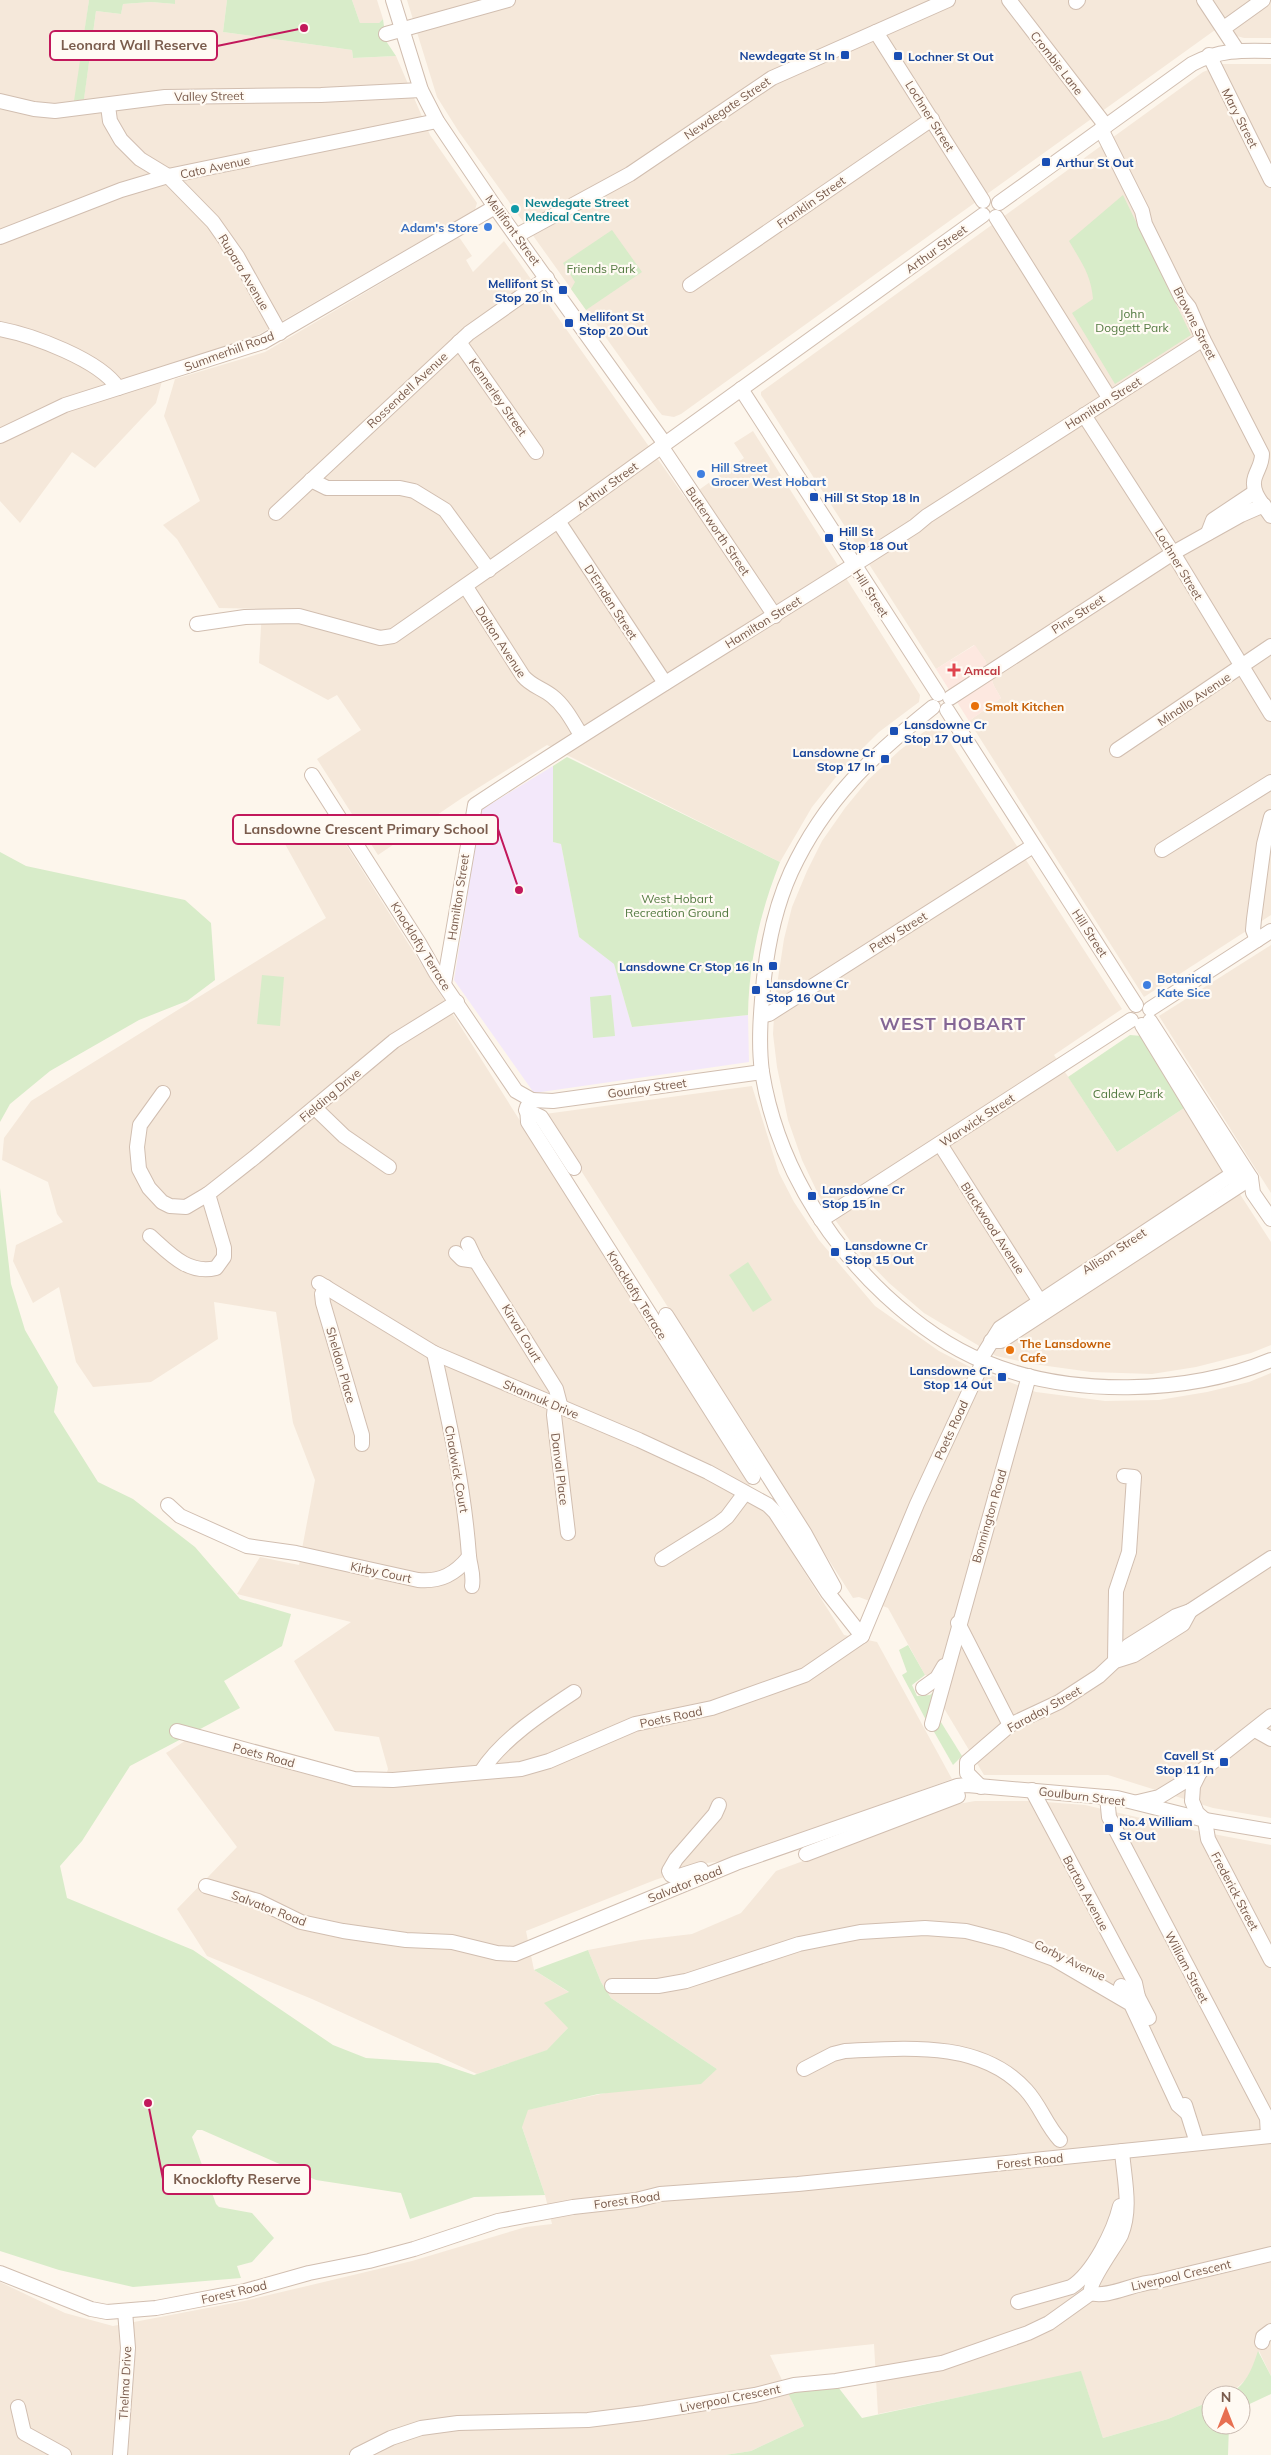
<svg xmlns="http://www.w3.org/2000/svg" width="1271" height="2455" viewBox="0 0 1271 2455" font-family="Mulish,sans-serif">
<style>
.residential{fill:#f5e8da}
.commercial{fill:#fde8e0}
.education{fill:#f3e8fa}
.green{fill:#d8ecc9}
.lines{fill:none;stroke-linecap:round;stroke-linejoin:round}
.minor-casing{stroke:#d1beb0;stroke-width:16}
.minor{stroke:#fff;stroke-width:14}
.transit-dot{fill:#1a4fb4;stroke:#fffaf3;stroke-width:2}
.culture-dot{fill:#0f9aa8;stroke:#fffaf3;stroke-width:2}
.shop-dot{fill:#3f7fe0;stroke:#fffaf3;stroke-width:2}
.health-dot{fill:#e0444e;stroke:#fffaf3;stroke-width:2}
.food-dot{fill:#e8710a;stroke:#fffaf3;stroke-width:2}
.labels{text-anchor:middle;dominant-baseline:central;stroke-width:4.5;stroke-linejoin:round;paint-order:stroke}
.transit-label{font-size:12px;font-weight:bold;fill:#164399;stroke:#fffaf3;text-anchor:start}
.street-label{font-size:12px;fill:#7a5c4d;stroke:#fffaf3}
.culture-label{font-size:12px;font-weight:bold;fill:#0d838f;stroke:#fffaf3;text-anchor:start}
.shop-label{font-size:12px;font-weight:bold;fill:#366cbe;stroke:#fffaf3;text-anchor:start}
.park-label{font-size:12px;fill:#537a41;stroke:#fffaf3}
.health-label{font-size:12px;font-weight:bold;fill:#be3a42;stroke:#fffaf3;text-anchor:start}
.food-label{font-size:12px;font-weight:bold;fill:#c56008;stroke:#fffaf3;text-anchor:start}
.district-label{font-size:18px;font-weight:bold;letter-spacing:1px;fill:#846695;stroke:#fffaf3}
.leader{fill:none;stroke:#c2185b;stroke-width:2}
.callout-dot{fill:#c2185b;stroke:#fffaf3;stroke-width:2}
.callout{fill:#fffaf3;stroke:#c2185b;stroke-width:2}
.callout-label{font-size:14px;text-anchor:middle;font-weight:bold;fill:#7a5c4d}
</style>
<rect width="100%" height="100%" fill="#fdf6ec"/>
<g class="residential">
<path d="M0 0H89L75 101 84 98 96 11 121 14 123 4 151 2 175 4V0H227L223 32 352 50 353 58 396 56 430 135 477 203 475 210 256 336 166 366 156 403 95 468 72 452 20 523 0 501Z"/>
<path d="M352 0H377L383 19 379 23H360Z"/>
<path d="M407 0H1271V38H1244L1215 30 681 414 674 417 662 415 657 409 459 132 437 97Z"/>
<path d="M1223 64H1271V915L1144 997 969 721 1001 698 994 686 985 660 974 645 936 669 761 395V392L1203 72Z"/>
<path d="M459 237 472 256 466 260 473 272 504 241 686 499 744 458 734 443 753 431 920 695 919 702 879 732 844 767 812 807 780 862 547 745 462 798 378 855 317 759 361 730 337 695 328 700 259 663 262 609 219 608 177 539 163 525 200 501 164 416 175 379 265 352Z"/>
<path d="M937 722 1122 1009 1054 1055 1117 1152 1184 1108 1271 1242V1345L1251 1353 1196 1367 1152 1374 1091 1372 1033 1364 996 1356 924 1313 889 1283 856 1249 821 1200 802 1160 788 1120 777 1067 773 1034 775 998 784 939 792 907 807 871 822 841 845 808 868 780 900 750Z"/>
<path d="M328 816 844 1635 877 1642 952 1779 724 1861 707 1863 655 1880 526 1931 534 1970 570 1993 568 2028 548 2050 477 2074 312 1999 207 1956 177 1909 237 1847 166 1753 185 1741 350 1786 382 1788 388 1769 379 1737 335 1731 294 1661 351 1622 237 1594 260 1557 299 1565 315 1480 293 1423 276 1312 214 1302 218 1339 151 1382 93 1387 76 1362 59 1287 33 1303 13 1261 16 1245 63 1222 57 1214 48 1182 2 1160 4 1138 31 1101 326 918 285 844Z"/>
<path d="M1271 945V1193L1159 1016Z"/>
<path d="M752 1086 779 1173 794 1202 819 1240 875 1306 939 1351 970 1367 1036 1392 1105 1401 1159 1400 1207 1392 1249 1382 1271 1373V1818L1213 1808 1108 1775H984L942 1705 948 1680 925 1675 888 1608 859 1597 853 1598 545 1114Z"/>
<path d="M975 1801H1033L1085 1805 1192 1830 1271 1845V2376L1259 2351 1251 2375 1232 2392 1226 2395H1211V2401L1168 2419 1103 2438 1081 2372 878 2414 874 2344 770 2355 804 2426 751 2451 725 2455H0V2282L65 2313 113 2326 244 2301 412 2261 526 2227 552 2224 545 2195 517 2112 717 2069 611 1998 601 1982 588 1950 641 1940 692 1934 741 1913 776 1871 958 1804Z"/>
</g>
<path class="commercial" d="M975 645 985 660 994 686 1001 698 969 721 936 669Z"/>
<path class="education" d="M553 766V842L561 844 579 937 614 963 632 1027 748 1015 749 1062 534 1093 454 980 481 810Z"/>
<g class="green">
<path d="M89 0H175V4L151 2 123 4 121 14 96 11 84 99 74 101Z"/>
<path d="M227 0H352L360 23H379L383 19 386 41 396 56 353 58 352 50 223 32Z"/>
<path d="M1123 195 1191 335 1115 384 1072 313 1093 299C1091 274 1081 262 1069 241Z"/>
<path d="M612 230 642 272 586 310 571 289 575 282 563 263Z"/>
<path d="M567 757 780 862C760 913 749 960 748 1015L632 1027 614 964 579 937 561 844 553 842V766Z"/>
<path d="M0 852 26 866 185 900 211 923 215 980 187 1001 139 1020 50 1071 10 1104 0 1122Z"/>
<path d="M262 975 284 977 280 1026 257 1024Z"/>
<path d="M611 995 615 1036 593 1038 590 997Z"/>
<path d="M1130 1035 1142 1036 1184 1108 1117 1152 1068 1077Z"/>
<path d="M0 1188 11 1284 25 1330 58 1387 54 1412 98 1482 133 1499 195 1547 240 1599 291 1614 282 1646 224 1681 240 1708 130 1766 82 1841 60 1866 67 1898 193 1950 333 2045 366 2058 438 2063 474 2075 547 2050 568 2028 544 2003 569 1992 534 1970 588 1950 601 1982 611 1998 717 2069 701 2084 598 2094 528 2110 522 2127 545 2195 474 2197 410 2219 401 2193 316 2180 202 2130H197L192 2137 216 2204 219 2207 252 2213 274 2238 252 2262 237 2266 241 2278 133 2287 59 2270 0 2251Z"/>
<path d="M748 1262 772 1300 753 1312 729 1275Z"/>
<path d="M908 1645 925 1675 912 1685 917 1696 930 1695 940 1686 926 1720 902 1675 907 1672 899 1650Z"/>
<path d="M939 1719 962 1756 953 1765 933 1730Z"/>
<path d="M1258 2351 1271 2376V2394L1241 2408V2395H1226C1246 2387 1252 2369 1258 2351Z"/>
<path d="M1081 2371 1103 2438 1168 2419 1211 2401V2425H1229L1228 2455H725L751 2451 804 2426 788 2393 838 2387 862 2418Z"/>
</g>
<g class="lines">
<defs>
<g id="minor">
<path d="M393 0 421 90 437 121 495 207 665 444"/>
<path d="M1009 0 1106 126"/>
<path d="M1204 0 1237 50"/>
<path d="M1076 2 1078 0"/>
<path d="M1224 28 1263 0"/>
<path d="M876 32 983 201"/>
<path d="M386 34 508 0"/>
<path d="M1209 55 1271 180"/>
<path d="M0 101 34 109 55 111 165 97 321 95 421 90"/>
<path d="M108 106 110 121 121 140 140 159 168 176 213 222 237 256 280 333"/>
<path d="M1101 129 1142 211 1145 224 1181 297 1189 307 1203 339 1262 454C1262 464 1258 468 1255 477 1250 492 1263 504 1271 516"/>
<path d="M999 203 1192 64C1218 50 1242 50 1271 51"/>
<path d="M996 217 1110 399"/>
<path d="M516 236 630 174 772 78 948 0"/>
<path d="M0 237 121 190 168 176 437 121"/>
<path d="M690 285 932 119"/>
<path d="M0 329C32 335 100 360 118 388"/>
<path d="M459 342 536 452"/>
<path d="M741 389 938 694"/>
<path d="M1084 415 1173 553 1271 714"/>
<path d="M0 436 65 405 263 342 495 207"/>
<path d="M661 446 775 616"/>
<path d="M311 480 327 488H400L414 491 445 510 489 570"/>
<path d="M276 513 469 333 547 278"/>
<path d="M558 521 665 683"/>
<path d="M1208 533 1213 520 1255 492"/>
<path d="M466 587 523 676C531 686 542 688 552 696 565 706 573 722 581 735"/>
<path d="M197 624 245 617 299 616 380 638 393 636 558 521 983 215"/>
<path d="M950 698 1173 553 1241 515 1264 505"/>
<path d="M933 707C872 756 825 799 791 872 776 905 768 942 764 978 761 1009 758 1042 762 1072 776 1158 822 1236 885 1295 914 1322 948 1347 985 1362 1069 1397 1187 1395 1271 1360"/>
<path d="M947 710 1136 1005"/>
<path d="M1117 750 1271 646"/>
<path d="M312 775 419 943 436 973 516 1091 532 1100 527 1107 528 1122 753 1477"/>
<path d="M1162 850 1271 782"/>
<path d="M1257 940 1253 930 1254 919 1264 844 1271 817"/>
<path d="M444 984 475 805C620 709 769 620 915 526L927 516 1203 339"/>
<path d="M1150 1009 1271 931"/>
<path d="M761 1016 769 1014 1033 846"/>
<path d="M1150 1021 1251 1178 1253 1193 1271 1219"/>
<path d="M1142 1025 1237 1181"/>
<path d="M163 1093 140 1125 137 1147 139 1169 149 1188 162 1202 170 1206 186 1207 208 1194 255 1157 394 1041 457 1002"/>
<path d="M532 1100 553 1101 762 1072"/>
<path d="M315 1108 344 1136 389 1167"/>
<path d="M526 1110 541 1117 574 1168"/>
<path d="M940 1144 1044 1308"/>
<path d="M821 1220 1131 1020"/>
<path d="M150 1236C169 1253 188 1275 216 1268L224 1257V1248L208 1194"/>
<path d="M468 1244 476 1261 556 1389 561 1408"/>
<path d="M456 1253 462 1259 476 1261"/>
<path d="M319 1283 434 1353 639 1440 708 1472 768 1505 775 1512 828 1593 862 1636"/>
<path d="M326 1287 322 1294 323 1303 362 1435V1444"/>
<path d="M666 1315 805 1534 834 1587"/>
<path d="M991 1341H1001L1251 1178"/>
<path d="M434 1353C449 1420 464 1487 469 1556 470 1567 474 1574 472 1586"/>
<path d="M980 1360 1000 1328 1243 1167"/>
<path d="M555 1405 554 1415 568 1533"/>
<path d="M168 1505 180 1516 247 1546 296 1553 418 1580C441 1582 455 1574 469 1557"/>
<path d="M662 1559 718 1524 727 1517 745 1493"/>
<path d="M958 1623 1010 1725"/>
<path d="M1122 1657 1128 1646 1176 1616 1190 1611 1271 1558"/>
<path d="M1115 1661 1116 1591 1129 1552 1134 1477 1124 1476"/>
<path d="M923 1688 937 1678 944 1666"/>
<path d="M932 1724 1029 1376"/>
<path d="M1255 1730 1271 1739"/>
<path d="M177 1731 354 1779 393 1780 521 1769 549 1761 635 1724 712 1708 805 1675 862 1636 917 1504 983 1362"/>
<path d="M481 1772C501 1740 542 1713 574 1692"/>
<path d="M981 1787 967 1773V1762L1010 1725 1059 1702 1099 1676 1115 1661 1134 1655 1183 1624 1190 1611"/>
<path d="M1032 1790 1135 1983 1138 1997"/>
<path d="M1107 1797 1109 1817 1267 2118 1268 2136"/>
<path d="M1138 1802 1159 1797 1200 1772"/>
<path d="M1205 1820 1208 1839 1271 1960"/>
<path d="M1205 1820 1197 1813 1192 1801 1193 1786 1200 1772 1271 1716"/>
<path d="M806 1854 958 1796"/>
<path d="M701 1869 676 1877 671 1875 669 1871 676 1859 715 1814 719 1805"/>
<path d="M206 1886 258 1901 301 1922 343 1931 406 1940 452 1942 497 1953 515 1954 736 1863 957 1786 967 1785 1117 1798 1205 1820 1271 1831"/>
<path d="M612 1986H658L686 1981 799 1944 860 1932 925 1928 966 1931 1005 1941 1054 1959 1131 2004 1178 2105 1186 2112"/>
<path d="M1121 1986 1138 1997 1149 2018"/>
<path d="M804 2069 833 2054 845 2051C906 2048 981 2040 1026 2090 1040 2105 1046 2125 1060 2140"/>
<path d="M1185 2105 1197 2143"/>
<path d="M1122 2151C1124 2179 1132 2208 1121 2235 1115 2247 1088 2282 1091 2293 1106 2299 1137 2282 1154 2282L1271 2254"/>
<path d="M0 2273 91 2309 107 2312 156 2308 245 2291 309 2273 369 2261 414 2249 498 2221 573 2207 636 2200 660 2194 798 2184 1271 2136"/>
<path d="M1018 2302 1071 2287C1093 2273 1114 2231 1120 2206"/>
<path d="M1262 2342 1263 2337 1271 2331"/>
<path d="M18 2407 24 2433 64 2455"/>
<path d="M120 2455 128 2348 125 2311"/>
<path d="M357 2455 391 2438 421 2428 458 2423 588 2420 644 2413 755 2395 794 2385 836 2381 942 2363 1028 2333 1049 2323 1091 2293"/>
</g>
</defs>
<use href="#minor" class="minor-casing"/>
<use href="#minor" class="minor"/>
</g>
<g class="transit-dot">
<rect x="840" y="50" width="10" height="10" rx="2.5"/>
<rect x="893" y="51" width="10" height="10" rx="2.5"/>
<rect x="1041" y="157" width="10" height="10" rx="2.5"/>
<rect x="558" y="285" width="10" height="10" rx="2.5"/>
<rect x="564" y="318" width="10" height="10" rx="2.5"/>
<rect x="809" y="492" width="10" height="10" rx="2.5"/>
<rect x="824" y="533" width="10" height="10" rx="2.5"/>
<rect x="889" y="726" width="10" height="10" rx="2.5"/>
<rect x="880" y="754" width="10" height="10" rx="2.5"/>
<rect x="768" y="961" width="10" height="10" rx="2.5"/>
<rect x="751" y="985" width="10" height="10" rx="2.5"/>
<rect x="807" y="1191" width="10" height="10" rx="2.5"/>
<rect x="830" y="1247" width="10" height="10" rx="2.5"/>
<rect x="997" y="1372" width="10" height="10" rx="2.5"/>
<rect x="1219" y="1757" width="10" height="10" rx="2.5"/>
<rect x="1104" y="1823" width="10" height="10" rx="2.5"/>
</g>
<circle class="culture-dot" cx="515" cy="209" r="5"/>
<g class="shop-dot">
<circle cx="488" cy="227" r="5"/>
<circle cx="701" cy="474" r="5"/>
<circle cx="1147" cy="985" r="5"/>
</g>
<path class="health-dot" d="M951.5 662.5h5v5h5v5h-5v5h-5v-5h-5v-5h5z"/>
<g class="food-dot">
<circle cx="975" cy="706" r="5"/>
<circle cx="1010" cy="1350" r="5"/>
</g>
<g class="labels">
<g class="transit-label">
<text x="835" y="55" text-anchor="end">Newdegate St In</text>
<text x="908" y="56">Lochner St Out</text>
<text x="1056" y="162">Arthur St Out</text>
<text x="553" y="283" text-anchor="end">Mellifont St<tspan x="553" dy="14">Stop 20 In</tspan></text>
<text x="579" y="316">Mellifont St<tspan x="579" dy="14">Stop 20 Out</tspan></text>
<text x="824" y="497">Hill St Stop 18 In</text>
<text x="839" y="531">Hill St<tspan x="839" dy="14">Stop 18 Out</tspan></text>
<text x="904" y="724">Lansdowne Cr<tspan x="904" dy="14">Stop 17 Out</tspan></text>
<text x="875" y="752" text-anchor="end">Lansdowne Cr<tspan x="875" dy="14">Stop 17 In</tspan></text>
<text x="763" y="966" text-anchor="end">Lansdowne Cr Stop 16 In</text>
<text x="766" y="983">Lansdowne Cr<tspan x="766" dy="14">Stop 16 Out</tspan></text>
<text x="822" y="1189">Lansdowne Cr<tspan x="822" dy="14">Stop 15 In</tspan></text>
<text x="845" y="1245">Lansdowne Cr<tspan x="845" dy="14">Stop 15 Out</tspan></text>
<text x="992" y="1370" text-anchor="end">Lansdowne Cr<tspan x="992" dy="14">Stop 14 Out</tspan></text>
<text x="1214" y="1755" text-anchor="end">Cavell St<tspan x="1214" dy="14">Stop 11 In</tspan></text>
<text x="1119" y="1821">No.4 William<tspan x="1119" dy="14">St Out</tspan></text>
</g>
<g class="street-label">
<text transform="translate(1057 63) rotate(52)">Crombie Lane</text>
<text transform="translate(209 96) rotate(-1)">Valley Street</text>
<text transform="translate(727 108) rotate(-34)">Newdegate Street</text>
<text transform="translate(930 116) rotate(58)">Lochner Street</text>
<text transform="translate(1240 118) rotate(63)">Mary Street</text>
<text transform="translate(215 167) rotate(-12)">Cato Avenue</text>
<text transform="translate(811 202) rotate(-35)">Franklin Street</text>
<text transform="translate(513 230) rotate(54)">Mellifont Street</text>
<text transform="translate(936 249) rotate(-36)">Arthur Street</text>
<text transform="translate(244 272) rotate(59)">Rupara Avenue</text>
<text transform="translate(1195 323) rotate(63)">Browne Street</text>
<text transform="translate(229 351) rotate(-20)">Summerhill Road</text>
<text transform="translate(407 390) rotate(-43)">Rossendell Avenue</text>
<text transform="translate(498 397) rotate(55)">Kennerley Street</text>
<text transform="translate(1103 403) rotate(-32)">Hamilton Street</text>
<text transform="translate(607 486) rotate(-36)">Arthur Street</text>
<text transform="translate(718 531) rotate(56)">Butterworth Street</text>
<text transform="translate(1179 564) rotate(59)">Lochner Street</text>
<text transform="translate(871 593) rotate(57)">Hill Street</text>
<text transform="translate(611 602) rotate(57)">D'Emden Street</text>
<text transform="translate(1078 614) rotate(-33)">Pine Street</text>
<text transform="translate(763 622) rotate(-32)">Hamilton Street</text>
<text transform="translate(501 642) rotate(57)">Dalton Avenue</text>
<text transform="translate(1194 699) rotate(-34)">Minallo Avenue</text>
<text transform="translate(458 897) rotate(-81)">Hamilton Street</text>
<text transform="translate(898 932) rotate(-32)">Petty Street</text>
<text transform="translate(1090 933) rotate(57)">Hill Street</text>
<text transform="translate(421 946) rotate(58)">Knocklofty Terrace</text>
<text transform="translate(647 1088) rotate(-8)">Gourlay Street</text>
<text transform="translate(330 1095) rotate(-40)">Fielding Drive</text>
<text transform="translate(977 1120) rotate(-33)">Warwick Street</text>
<text transform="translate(993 1228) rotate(57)">Blackwood Avenue</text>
<text transform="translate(1114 1251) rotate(-33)">Allison Street</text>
<text transform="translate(637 1295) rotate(58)">Knocklofty Terrace</text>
<text transform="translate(522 1333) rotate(59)">Kirval Court</text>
<text transform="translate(341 1365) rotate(74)">Sheldon Place</text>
<text transform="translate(541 1399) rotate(23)">Shannuk Drive</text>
<text transform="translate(951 1430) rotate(-65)">Poets Road</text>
<text transform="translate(457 1469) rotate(80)">Chadwick Court</text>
<text transform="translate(560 1469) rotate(83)">Danval Place</text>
<text transform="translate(989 1516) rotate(-74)">Bonnington Road</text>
<text transform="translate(381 1572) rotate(12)">Kirby Court</text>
<text transform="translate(1044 1709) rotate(-29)">Faraday Street</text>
<text transform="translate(671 1717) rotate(-12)">Poets Road</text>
<text transform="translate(264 1755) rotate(15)">Poets Road</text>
<text transform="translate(1082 1796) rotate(7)">Goulburn Street</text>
<text transform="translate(685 1884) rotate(-22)">Salvator Road</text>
<text transform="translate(1235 1891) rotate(62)">Frederick Street</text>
<text transform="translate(1086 1893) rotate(62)">Barton Avenue</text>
<text transform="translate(269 1908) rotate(21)">Salvator Road</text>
<text transform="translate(1070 1960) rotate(26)">Corby Avenue</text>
<text transform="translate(1187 1967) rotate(62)">William Street</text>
<text transform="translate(1030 2161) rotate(-6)">Forest Road</text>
<text transform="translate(627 2200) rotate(-8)">Forest Road</text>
<text transform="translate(1181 2275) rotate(-13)">Liverpool Crescent</text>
<text transform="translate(234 2292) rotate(-13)">Forest Road</text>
<text transform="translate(125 2383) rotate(-87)">Thelma Drive</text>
<text transform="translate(730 2398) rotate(-11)">Liverpool Crescent</text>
</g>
<g class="culture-label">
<text x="525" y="202">Newdegate Street<tspan x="525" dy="14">Medical Centre</tspan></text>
</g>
<g class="shop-label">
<text x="478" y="227" text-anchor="end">Adam's Store</text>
<text x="711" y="467">Hill Street<tspan x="711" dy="14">Grocer West Hobart</tspan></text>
<text x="1157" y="978">Botanical<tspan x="1157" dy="14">Kate Sice</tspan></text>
</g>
<g class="park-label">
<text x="601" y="268">Friends Park</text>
<text x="1132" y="313">John<tspan x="1132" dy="14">Doggett Park</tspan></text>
<text x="677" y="898">West Hobart<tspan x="677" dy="14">Recreation Ground</tspan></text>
<text x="1128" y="1093">Caldew Park</text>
</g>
<g class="health-label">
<text x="964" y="670">Amcal</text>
</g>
<g class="food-label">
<text x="985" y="706">Smolt Kitchen</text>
<text x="1020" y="1343">The Lansdowne<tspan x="1020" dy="14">Cafe</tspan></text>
</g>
<g class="district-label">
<text x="953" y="1023">WEST HOBART</text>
</g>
</g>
<path class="leader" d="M304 28L217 46M519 890L498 829M148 2103L163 2179"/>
<g class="callout-dot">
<circle cx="304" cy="28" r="5"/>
<circle cx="519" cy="890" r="5"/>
<circle cx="148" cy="2103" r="5"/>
</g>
<g class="callout">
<rect x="50" y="31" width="167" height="29" rx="5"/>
<rect x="233" y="815" width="265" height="29" rx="5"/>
<rect x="163" y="2165" width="147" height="29" rx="5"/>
</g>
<g class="callout-label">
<text x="134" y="50">Leonard Wall Reserve</text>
<text x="366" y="834">Lansdowne Crescent Primary School</text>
<text x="237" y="2184">Knocklofty Reserve</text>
</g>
<g transform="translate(1226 2410)"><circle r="24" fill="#fffaf3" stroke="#cabbb1"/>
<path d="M0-4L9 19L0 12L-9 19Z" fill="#e76f51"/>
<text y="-8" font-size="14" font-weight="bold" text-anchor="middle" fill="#7a5c4d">N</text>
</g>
</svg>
